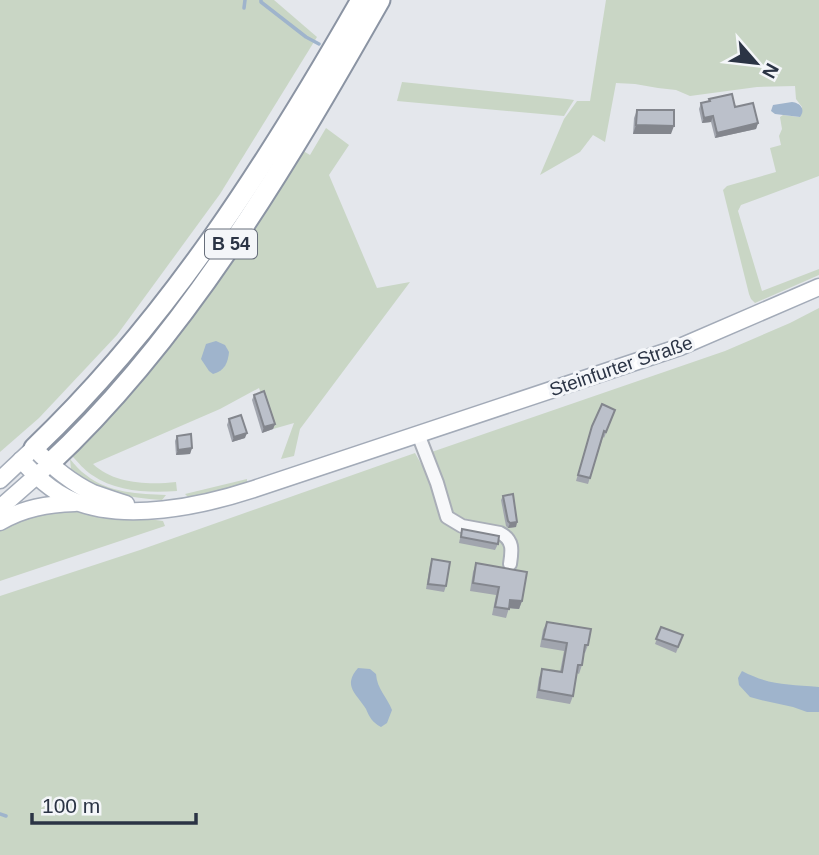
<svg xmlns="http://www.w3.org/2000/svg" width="819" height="855" viewBox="0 0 819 855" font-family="Arial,sans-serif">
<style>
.green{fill:#c9d6c5}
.water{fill:#9fb4cc}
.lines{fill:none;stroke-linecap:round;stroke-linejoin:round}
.stream{stroke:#9fb4cc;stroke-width:3.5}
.minor-casing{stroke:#a9aeb7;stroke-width:16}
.major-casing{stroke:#a3abb8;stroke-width:19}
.highway-casing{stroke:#8b94a3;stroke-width:23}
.minor{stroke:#f7f8fa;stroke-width:12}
.major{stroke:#fff;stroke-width:16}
.highway{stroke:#fff;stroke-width:19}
.wall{fill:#a1a5ae}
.shaded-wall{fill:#83868d}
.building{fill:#bbc0ca;stroke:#83868d;stroke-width:2}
.labels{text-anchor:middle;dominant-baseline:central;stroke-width:6;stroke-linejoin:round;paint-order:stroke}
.shield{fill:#f4f6f9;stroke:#676e7b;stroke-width:2}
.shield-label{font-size:18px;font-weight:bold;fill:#2b3445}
.street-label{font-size:19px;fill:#2b3445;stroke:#f4f6f9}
</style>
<rect width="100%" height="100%" fill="#e4e7ec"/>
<g class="green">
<path d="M0 0H274L317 37 220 194 117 335 39 418 0 452Z"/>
<path d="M606 0H819V176L741 205 738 211 762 291 819 269V275L755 303 751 299 749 294 723 190 727 186 776 172 770 148 781 145 779 136 782 129 780 117 783 115 799 117 802 107 796 99 795 86 757 87 690 96 676 90 658 88 635 84 616 83 605 142 593 135 580 152 540 175 564 119 577 101H590Z"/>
<path d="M402 82 567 99 574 100 564 116 397 101Z"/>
<path d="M326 128 349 145 329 175 377 288 410 282 300 429 294 456 281 459 294 423 273 429 259 388 220 409 93 464C114 484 149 485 176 482L177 491C149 493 116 492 92 475 84 470 78 462 72 456L75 450 300 149 310 155Z"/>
<path d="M819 308V855H0V596L140 550 415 453 424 469 423 455 725 351 790 323Z"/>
<path d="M70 459C75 465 80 471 86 475 108 493 140 494 166 495L162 500C128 498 98 492 71 469Z"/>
<path d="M247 479V484L189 498 185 494Z"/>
<path d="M69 508 163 521 165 526 0 581V527L15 519Z"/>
</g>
<g class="water">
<path d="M792 102C800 103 806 109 800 117L775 114 771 111 773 105Z"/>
<path d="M216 341 225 345 229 352C228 362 225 371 213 374L209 371 201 359 206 344Z"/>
<path d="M358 668 370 669 376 674C377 689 387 697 392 710L387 723 381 727C372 722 370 718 366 709 357 694 342 686 358 668Z"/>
<path d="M742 671C771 686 787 684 819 687V712H807L793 707 761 700 750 697 739 685 738 678Z"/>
</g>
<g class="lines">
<g class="stream">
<path d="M261 0V2L306 37 319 44"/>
<path d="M244 8 245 0"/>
<path d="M0 814 6 816"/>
</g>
<defs>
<path id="minor" d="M418 434 437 483 447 517 462 526 500 533C514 540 512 551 510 564"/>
<g id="major">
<path d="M21 460C36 476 51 491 72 500 124 523 202 506 254 489L680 347 819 287"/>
<path d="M0 480 34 448C51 466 70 482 93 493 104 497 115 500 126 504"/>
<path d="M0 508 43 470"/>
<path d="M0 522C23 508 48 504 75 503"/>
</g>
<g id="highway">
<path d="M34 448C169 319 269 161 361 0"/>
<path d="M49 464C185 338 289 160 380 0"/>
</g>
</defs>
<use href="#minor" class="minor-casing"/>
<use href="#major" class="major-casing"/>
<use href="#highway" class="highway-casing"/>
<use href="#minor" class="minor"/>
<use href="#major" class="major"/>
<use href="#highway" class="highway"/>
</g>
<g class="wall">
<path d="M709 99 758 123 756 129 715 138 711 122 702 123 699 109 701 103 708 101Z"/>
<path d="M637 110 671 134H633L634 118Z"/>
<path d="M254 395 275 424 273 429 262 433 252 400Z"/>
<path d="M615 410 604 438 603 437 588 484 576 481 590 432Z"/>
<path d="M229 419 245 438 232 442 227 425Z"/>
<path d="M177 436 192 448 190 454 176 455 175 441Z"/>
<path d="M503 496 517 522 516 527 508 528 506 526 501 500Z"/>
<path d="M462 529 498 544 495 550 459 543Z"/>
<path d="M432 559 446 586 444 592 426 589 430 565Z"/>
<path d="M476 563 522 601 519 609 509 608 506 618 492 615 496 595 470 591 473 572Z"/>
<path d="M547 622 588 645 585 653H584L582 665 579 674 577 673 573 696 570 704 536 698 539 678 542 669 560 672 564 651 540 647 543 630Z"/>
<path d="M661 627 683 635 676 653 655 644Z"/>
</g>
<g class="shaded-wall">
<path d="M713 116 711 122 702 123 704 118Z"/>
<path d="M758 123 756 129 715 138 717 133Z"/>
<path d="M636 125 674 126 671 134H633Z"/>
<path d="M275 424 273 429 262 433 264 427Z"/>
<path d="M247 433 245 438 232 442 234 437Z"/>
<path d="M192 448 190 454 176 455 178 450Z"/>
<path d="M517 522 516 527 508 528 510 523Z"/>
<path d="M510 600 522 601 519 609 507 608Z"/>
</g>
<g class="building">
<path d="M732 94 735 107 753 103 758 123 717 133 713 116 704 118 701 103 710 101 709 99Z"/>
<path d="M637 110H674V126L636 125Z"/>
<path d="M264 391 275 424 264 427 254 395Z"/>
<path d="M602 404 615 410 606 432 604 431 590 478 578 475 592 426Z"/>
<path d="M241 415 247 433 234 437 229 419Z"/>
<path d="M191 434 192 448 178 450 177 436Z"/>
<path d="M513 494 517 522 510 523 508 521 503 496Z"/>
<path d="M462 529 499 536 498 544 461 537Z"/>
<path d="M432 559 450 562 446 586 428 584Z"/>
<path d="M476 563 527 572 522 601 510 600 509 609 495 607 499 587 473 583Z"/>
<path d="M547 622 591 629 588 645H585L582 665H578L573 696 539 690 542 669 562 672 567 643 543 639Z"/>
<path d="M661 627 683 635 678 647 656 639Z"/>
</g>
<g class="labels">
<rect class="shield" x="205" y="229.5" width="52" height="29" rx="5"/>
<g class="shield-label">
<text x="231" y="244">B 54</text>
</g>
<g class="street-label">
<text transform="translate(621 366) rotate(-19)">Steinfurter Straße</text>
</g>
</g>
<g transform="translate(756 63) rotate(118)" stroke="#f4f6f9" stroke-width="5" paint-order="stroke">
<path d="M0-5L12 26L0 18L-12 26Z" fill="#2b3445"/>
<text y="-10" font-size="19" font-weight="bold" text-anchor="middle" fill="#2b3445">N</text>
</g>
<path d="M32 813v10h164v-10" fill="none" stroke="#2b3445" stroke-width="3.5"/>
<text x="42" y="813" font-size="21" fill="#2b3445" stroke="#f4f6f9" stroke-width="5" paint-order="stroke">100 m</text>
</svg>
